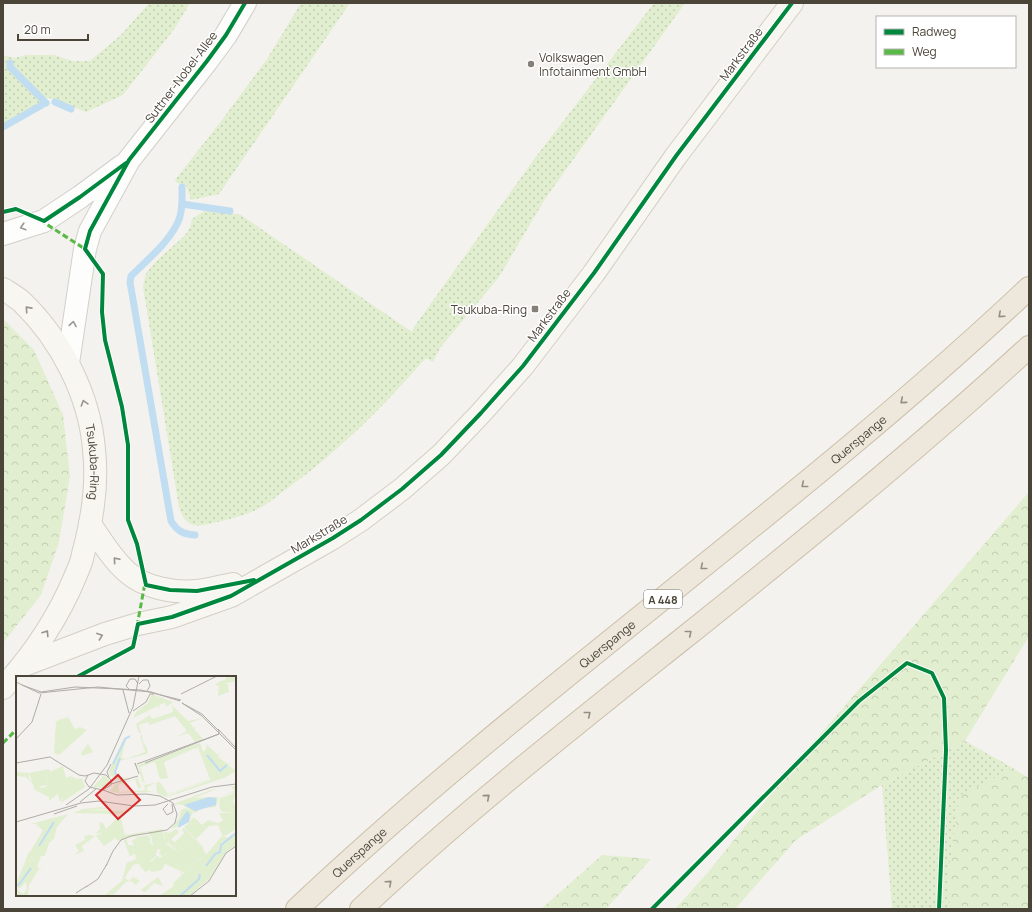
<svg xmlns="http://www.w3.org/2000/svg" width="1032" height="912" viewBox="0 0 1032 912" font-family="Manrope,sans-serif">
<style>
.grass{fill:url(#grass-dots)}
.forest{fill:url(#forest-crowns)}
.lines{fill:none;stroke-linecap:round;stroke-linejoin:round}
.stream{stroke:#c0ddf1;stroke-width:7}
.tertiary-casing{stroke:#d2d0cb;stroke-width:24}
.secondary-casing{stroke:#d3cfc5;stroke-width:24}
.motorway-casing{stroke:#ccbfa9;stroke-width:24}
.tertiary{stroke:#fdfdfc;stroke-width:22}
.secondary{stroke:#f7f6f1;stroke-width:22}
.motorway{stroke:#ede8db;stroke-width:22}
.quiet{stroke:#58b947;stroke-width:3;stroke-dasharray:6 3;stroke-linecap:butt}
.cycleway-casing{stroke:#fff;stroke-width:6}
.cycleway{stroke:#00873e;stroke-width:4}
.oneway{stroke:#9b9791}
.oneway2{stroke:#98948c}
.oneway3{stroke:#948e82}
.poi-dot{fill:#868178;stroke:#fff;stroke-width:1.5}
.labels{text-anchor:middle;dominant-baseline:central;stroke-width:3;stroke-linejoin:round;paint-order:stroke}
.shield{fill:#fff;stroke:#817c74;stroke-width:1}
.shield-label{font-size:11px;font-weight:bold;fill:#4b4439}
.street-label{font-size:12px;fill:#4b4439;stroke:#fff}
.poi-label{font-size:12px;fill:#4b4439;stroke:#fff;text-anchor:start}
.inset-river{fill:none;stroke:#c0ddf1;stroke-width:2}
.inset-road{fill:none;stroke:#b0aca6;stroke-width:1}
.view{fill:#d62828;fill-opacity:0.15;stroke:#d62828;stroke-width:2}
.inset-edge{fill:none;stroke:#4b4439;stroke-width:2}
</style>
<defs>
<pattern id="grass-dots" width="8" height="8" patternUnits="userSpaceOnUse"><rect width="8" height="8" fill="#e1eecf"/><path d="M2 2h.1M6 6h.1" fill="none" stroke="#c3cdb2" stroke-width="1.8" stroke-linecap="round"/></pattern>
<pattern id="forest-crowns" width="20" height="18" patternUnits="userSpaceOnUse"><rect width="20" height="18" fill="#e1eecf"/><path d="M2 6a3 3 0 1 1 6 0M12 15a3 3 0 1 1 6 0" fill="none" stroke="#c3cdb2"/></pattern>
</defs>
<rect width="100%" height="100%" fill="#f4f2ee"/>
<g class="grass">
<path d="M149 3H190L175 28 123 95 86 112 50 98H45L13 66 12 64 5 62 41 103 3 126V55L14 58 27 55H54L72 61H90L121 35Z"/>
<path d="M301 3H350L219 194 191 200 186 185 177 183 175 180 222 120 267 59Z"/>
<path d="M654 3H685L545 199 499 277 440 348 433 362 428 359H425C384 406 338 452 288 488 278 495 268 504 258 509 245 515 231 519 217 522 198 527 186 530 179 507L143 287C144 282 145 276 147 272 153 264 162 255 170 249 181 238 189 236 192 219L207 209 241 215 412 332 414 327 535 158Z"/>
<path d="M965 741 1013 768 959 797 949 869 950 909H892L882 785Z"/>
</g>
<g class="forest">
<path d="M3 319 34 350 63 415 70 476 59 542 41 595 3 643Z"/>
<path d="M1029 492V636L965 741 882 785 796 840 735 909H675L709 871 800 758Z"/>
<path d="M1013 768 1029 778V909H950L949 869 959 796Z"/>
<path d="M602 855 651 859 606 909H541Z"/>
</g>
<g class="lines">
<g class="stream">
<path d="M10 63V67L46 103"/>
<path d="M55 102 71 109"/>
<path d="M3 127 42 105"/>
<path d="M182 187C182 199 183 213 177 224 167 244 147 260 131 276L130 282 171 521C177 531 183 534 195 535"/>
<path d="M182 204 230 211"/>
</g>
<defs>
<g id="tertiary">
<path d="M3 234 44 221 80 197 122 166"/>
<path d="M68 363 85 249 90 231 129 160 207 61 226 35 245 3"/>
</g>
<g id="secondary">
<path id="s1" d="M3 289C9 293 17 297 23 303 61 340 90 396 94 450 98 484 92 521 83 554 82 562 78 570 75 577 58 618 33 655 3 688"/>
<path d="M90 524C101 540 112 559 127 572 145 588 173 593 197 591 209 590 221 586 233 584"/>
<path d="M24 665 105 634 138 624 172 617 231 596 333 538 361 520 402 489 441 455 481 413 523 366 594 273 676 156 792 3"/>
</g>
<g id="motorway">
<path id="s2" d="M297 909C530 689 796 508 1029 288"/>
<path d="M361 909C462 814 571 728 680 641 799 546 917 450 1029 347"/>
</g>
</defs>
<use href="#tertiary" class="tertiary-casing"/>
<use href="#secondary" class="secondary-casing"/>
<use href="#motorway" class="motorway-casing"/>
<use href="#tertiary" class="tertiary"/>
<use href="#secondary" class="secondary"/>
<use href="#motorway" class="motorway"/>
<g class="quiet">
<path d="M40 220 85 249 87 251"/>
<path d="M137 626 145 583"/>
<path d="M3 743 17 729"/>
</g>
<defs>
<g id="cycleway">
<path d="M245 3 226 35 207 61 129 160 90 231 85 249 103 274 102 312 105 340 122 407 128 445V520L137 544 146 585 170 590 197 591 254 580"/>
<path d="M3 212 16 209 44 221 80 197 126 163"/>
<path d="M77 677 133 647 138 624 172 617 231 596 333 538 361 520 402 489 441 455 481 413 523 366 594 273 676 156 792 3"/>
<path d="M652 909 859 701 907 663 932 673 944 698 946 750 939 909"/>
</g>
</defs>
<use href="#cycleway" class="cycleway-casing"/>
<use href="#cycleway" class="cycleway"/>
</g>
<defs><path id="oneway-chevron" d="M-2-3.5L2.5 0L-2 3.5" fill="none" stroke-width="1.6" stroke-linecap="round" stroke-linejoin="round"/></defs>
<g class="oneway">
<use href="#oneway-chevron" transform="translate(23 227) rotate(163)"/>
<use href="#oneway-chevron" transform="translate(73 324) rotate(-81)"/>
</g>
<g class="oneway2">
<use href="#oneway-chevron" transform="translate(28 309) rotate(-132)"/>
<use href="#oneway-chevron" transform="translate(84 403) rotate(-107)"/>
<use href="#oneway-chevron" transform="translate(116 560) rotate(-131)"/>
<use href="#oneway-chevron" transform="translate(46 633) rotate(-57)"/>
<use href="#oneway-chevron" transform="translate(100 636) rotate(-20)"/>
</g>
<g class="oneway3">
<use href="#oneway-chevron" transform="translate(1001 315) rotate(138)"/>
<use href="#oneway-chevron" transform="translate(903 401) rotate(140)"/>
<use href="#oneway-chevron" transform="translate(804 485) rotate(141)"/>
<use href="#oneway-chevron" transform="translate(703 567) rotate(141)"/>
<use href="#oneway-chevron" transform="translate(689 633) rotate(-39)"/>
<use href="#oneway-chevron" transform="translate(588 714) rotate(-39)"/>
<use href="#oneway-chevron" transform="translate(487 797) rotate(-40)"/>
<use href="#oneway-chevron" transform="translate(389 883) rotate(-42)"/>
</g>
<g class="poi-dot">
<circle cx="531" cy="64" r="4"/>
<rect x="531" y="305" width="8" height="8" rx="2"/>
</g>
<g class="labels">
<rect class="shield" x="644" y="590" width="38" height="18" rx="3"/>
<g class="shield-label">
<text x="663" y="599">A 448</text>
</g>
<g class="street-label">
<text transform="translate(741 54) rotate(-53)">Markstraße</text>
<text transform="translate(181 77) rotate(-53)">Suttner-Nobel-Allee</text>
<text transform="translate(549 315) rotate(-53)">Markstraße</text>
<text stroke="none"><textPath href="#s2" startOffset="732">Querspange</textPath></text>
<text stroke="none"><textPath href="#s1" startOffset="203">Tsukuba-Ring</textPath></text>
<text transform="translate(319 534) rotate(-31)">Markstraße</text>
<text stroke="none"><textPath href="#s2" startOffset="408">Querspange</textPath></text>
<text stroke="none"><textPath href="#s2" startOffset="84">Querspange</textPath></text>
</g>
<g class="poi-label">
<text x="539" y="57">Volkswagen<tspan x="539" dy="14">Infotainment GmbH</tspan></text>
<text x="527" y="309" text-anchor="end">Tsukuba-Ring</text>
</g>
</g>
<g transform="translate(16 676)">
<rect width="220" height="220" fill="#f4f2ee"/>
<path d="M211 0H220V6L218 4V6L209 7 212 8 213 16 202 20 203 10 199 9 204 5 209 4ZM52 41 59 53 64 51 71 54 43 79 38 77 40 45ZM113 52 103 74 111 61 105 82 110 83 129 76 124 60 126 59 127 66 130 70 132 76 131 78 103 85 99 96 101 101 113 102 102 104 94 99 95 102 93 95ZM72 68 77 76 66 80 65 77ZM182 71 148 86 152 102 144 103 139 86 183 71 204 100 151 119 141 117 143 105 152 118 194 103ZM33 93 34 96 31 97 32 109 22 111 38 121 33 125V121L19 114 13 97ZM122 102 125 112H122L119 103 102 109 103 116 129 114 128 109 139 107 130 112 132 115 139 116 103 117 94 115 101 107ZM220 110V116L205 120 219 115 215 111 201 113 178 122 203 121 200 131 187 132 179 137 167 129 157 128 195 114ZM208 122 217 125 220 133 204 130V124ZM170 132 177 136 173 146 155 153 163 142 165 134ZM203 137H220V153L207 161 202 149 193 150 180 163 186 170 190 179 175 188 177 192 169 197 149 188 146 194 136 196 133 193 151 177H164L152 167 155 163 167 174 185 170 179 163 171 169 164 161 168 157 166 153 168 152 178 163 186 156 175 152 172 148 176 143 178 141 186 149 192 144 201 147 207 145ZM38 143 34 148 27 168 20 170 27 154 20 148ZM92 153 101 161 88 170 80 160ZM160 153 163 156 150 168 148 156 154 157ZM132 159 139 170 135 164 124 171 121 169 120 162H116ZM13 176 21 179 11 202 5 208 4 204 10 194H12L18 181 16 179 15 184 9 185ZM142 201 147 210 138 207 129 216 125 214Z" fill="#e1eecf"/>
<path d="M87 100 92 101 94 108 90 112 77 111ZM220 117 217 125 208 122 204 124V130L220 133V137L206 136 203 130 204 122ZM85 131 96 133 67 134 118 135 105 138 57 137 67 133ZM52 138 41 151 38 163 33 167 29 180H25L21 191 28 195 23 193 13 209 12 220H0V213L7 218 11 213 10 206 3 213 0 208 11 181 27 154 20 148H15ZM13 177 20 179 11 202 5 208 4 204 14 192 18 180 16 179 15 184 10 185ZM104 139 109 159 146 153 148 159 136 162 131 156 102 165 94 154 79 158 84 153 83 146 87 147 90 153ZM172 148 176 153 179 149 187 151 186 156 179 163 168 151ZM216 158 220 169 211 175 193 203 173 220H143L158 210 157 207 166 199 163 195 167 198 177 192 174 189 190 179 206 160 212 162ZM73 159 79 160 66 170 68 175 58 179 63 175 59 169 69 164 68 160ZM164 161 171 169 179 163 186 172 174 177 172 174H168L158 167ZM110 163 112 169 127 171 130 180 138 179 131 182 135 186 141 180 144 182 146 180 143 177 145 174 141 173V178L137 170 149 167 164 177 158 184 150 177 137 192 129 196 123 187 117 189 106 205 111 187 119 185 112 188 111 193 125 184H120L119 177 114 180 108 165Z" fill="#e1eecf" fill-rule="evenodd"/>
<path d="M136 18 157 26 150 31 149 27 143 29 144 33 142 30 117 42 114 50 117 42 121 35 132 27ZM156 29 172 45 187 42 174 47 178 52 182 50 178 53 187 63 179 66 172 57 161 61 171 55 159 40 134 49 132 46 123 49 125 57H123L120 48 134 39 136 43 157 36ZM184 67 187 76 191 72 190 68 202 79 206 74 202 81 212 88 217 85 212 89 220 95 208 102 157 119 150 121 141 117 140 107 143 106 148 118 151 120 195 104 183 71 124 91 129 107 126 105 122 89ZM47 90 50 102 55 100 61 103 66 102 69 111 45 127 48 120 44 126 42 118 38 121 23 113 19 109 17 115 18 109 10 101 0 100V96L13 97V103L22 111 27 112 32 109 31 97ZM220 157V169L215 171 209 166ZM147 158 150 168 145 173H140V180L125 192 123 187 117 189 106 205 111 187 121 183 124 176 119 174 120 177 114 180 108 164 110 163 112 169 118 170 116 164 120 163 121 169 124 171V165L131 162 137 170 136 162ZM117 201 124 205 120 209 115 205 110 206 98 218 88 220 109 202 113 205Z" fill="#e1eecf"/>
<path d="M193 121 200 122V129L179 135 168 129ZM171 135 174 138 173 146 162 152 163 146Z" fill="#c0ddf1"/>
<path class="inset-river" d="M191 79 204 95 211 89M97 88 109 63 114 60M101 101 99 96 104 82M23 170 38 146M190 190 199 178 204 176 205 169 220 157M2 210 15 192M164 220 183 203 184 198"/>
<path class="inset-road" d="M0 6 23 17 82 11 135 16 164 25M123 8 127 4H132L134 10 131 15M6 9 25 16 59 11 125 14 165 24M113 13 110 10 114 3H119L122 8M107 14 113 37M165 18 201 0M166 27 186 40 220 74M117 35 130 26 134 18H138M202 53 220 72M0 63 16 46 25 18M0 87 34 81 63 99M129 87 203 58V55L186 38 166 27M121 88 203 58M120 90 119 87 123 98M63 99 69 100 78 97 90 99 95 104V109L87 114 73 111 69 105 72 99M93 101 91 96 95 88M95 108 122 100M87 114 101 119 130 118 144 120 157 127 161 138 159 147 151 154 115 160 105 164 97 175 90 190M64 126 80 113M152 128 147 133 151 139 157 136 156 128M50 129 73 113 91 89 117 31 123 0M38 138 61 130M0 146 65 127 83 125 118 130 139 129 196 111 220 108M70 211 82 203 91 188M60 217 71 210M174 220 193 205 210 177 220 170"/>
<path class="view" d="M102 99 124 124 102 143 80 119Z"/>
<rect width="220" height="220" class="inset-edge"/>
</g>
<rect width="1032" height="912" fill="none" stroke="#4b4439" stroke-width="8"/>
<rect x="876" y="16" width="140" height="52" fill="#ffffff" stroke="#b7b4b0"/>
<rect x="884" y="29" width="20" height="6" fill="#00873e" stroke="#b7b4b0"/>
<text x="912" y="36" font-size="12" fill="#4b4439">Radweg</text>
<rect x="884" y="49" width="20" height="6" fill="#58b947" stroke="#b7b4b0"/>
<text x="912" y="56" font-size="12" fill="#4b4439">Weg</text>
<path d="M18 34v6h70v-6" fill="none" stroke="#4b4439" stroke-width="2"/>
<text x="24" y="34" font-size="12" fill="#4b4439" stroke="#ffffff" stroke-width="3" paint-order="stroke">20 m</text>
</svg>
